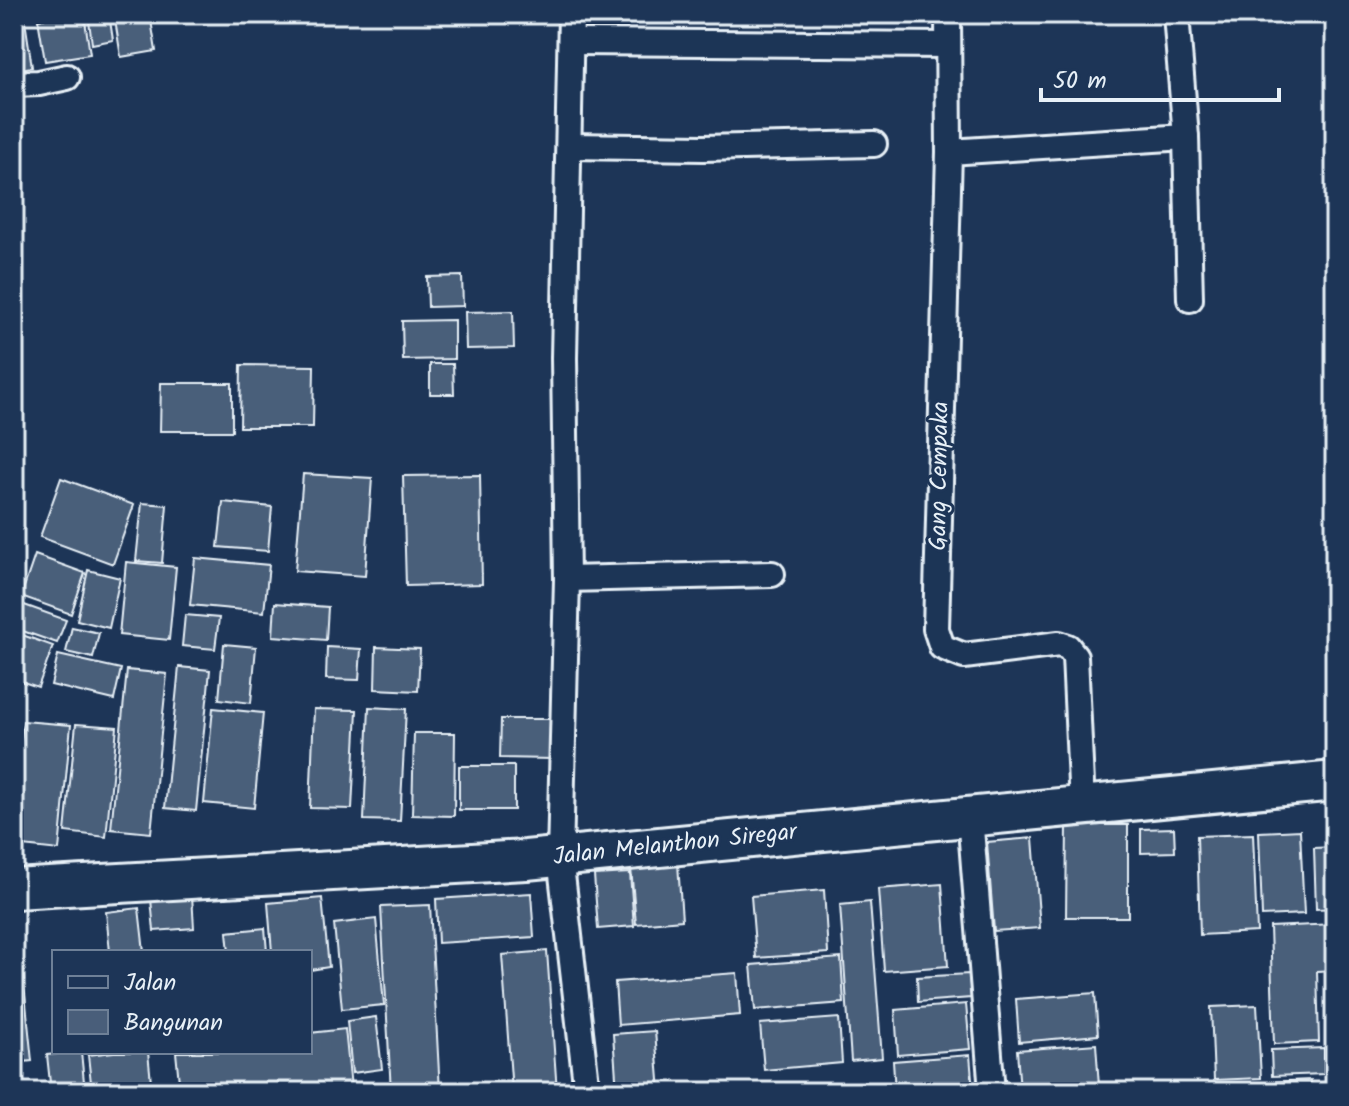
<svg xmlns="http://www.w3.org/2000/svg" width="1349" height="1106" viewBox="0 0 1349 1106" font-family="Kalam,sans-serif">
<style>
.building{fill:#495e7a;stroke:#e8f1f8;stroke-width:2}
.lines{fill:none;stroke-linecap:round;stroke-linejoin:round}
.street-casing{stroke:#e8f1f8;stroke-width:30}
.primary-casing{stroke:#e8f1f8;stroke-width:44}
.street{stroke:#1d3557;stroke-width:24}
.primary{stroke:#1d3557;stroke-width:38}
.labels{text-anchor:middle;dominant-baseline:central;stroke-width:6;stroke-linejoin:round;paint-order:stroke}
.street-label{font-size:24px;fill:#e8f1f8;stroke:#1d3557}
</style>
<rect width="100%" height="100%" fill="#1d3557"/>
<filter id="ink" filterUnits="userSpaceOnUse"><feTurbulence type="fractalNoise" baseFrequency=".0125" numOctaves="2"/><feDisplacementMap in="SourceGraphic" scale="16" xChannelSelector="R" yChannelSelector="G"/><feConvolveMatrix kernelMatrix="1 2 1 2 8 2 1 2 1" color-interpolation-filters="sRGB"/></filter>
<g filter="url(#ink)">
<g class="building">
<path d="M14 14H24L32 67 14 70Z"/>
<path d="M72 14H84L90 54 45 61 38 19Z"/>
<path d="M88 14H109L113 40 92 44Z"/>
<path d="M114 14H150L156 51 121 57Z"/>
<path d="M462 276 463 306 428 307 427 277Z"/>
<path d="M513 311 514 348 466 349 465 312Z"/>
<path d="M454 320V359L403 360 402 321Z"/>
<path d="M430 364H453L454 394H430Z"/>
<path d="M241 365 314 366 313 427H240Z"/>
<path d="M161 383H232V431H160Z"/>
<path d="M303 474 372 478 365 576 295 571Z"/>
<path d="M480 475 482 584 406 586 403 476Z"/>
<path d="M61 478 134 505 113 564 40 537Z"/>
<path d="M223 502 272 507 268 551 218 547Z"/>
<path d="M142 503 167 505 162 563 136 561Z"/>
<path d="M35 555 85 573 71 614 21 596Z"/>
<path d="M195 558 269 565 264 612 190 605Z"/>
<path d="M126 562 176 567 169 640 119 635Z"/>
<path d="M88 570 120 578 109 628 77 620Z"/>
<path d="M16 602 66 620 57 643 14 628Z"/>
<path d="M275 603 328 607 326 640 273 636Z"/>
<path d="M185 615 219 618 215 649 182 646Z"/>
<path d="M72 627 99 633 93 658 66 652Z"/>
<path d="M14 632 53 646 38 687 14 679Z"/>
<path d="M224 644 256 647 251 703 219 699Z"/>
<path d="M327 647 361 649 359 680 326 679Z"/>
<path d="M376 647 420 649 418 691 375 689Z"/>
<path d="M58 655 121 669 114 700 51 685Z"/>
<path d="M179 667 210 670 196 811 165 808Z"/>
<path d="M127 670 167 674 151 833 111 829Z"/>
<path d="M369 707 406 709 400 821 364 820Z"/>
<path d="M213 708 263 713 254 808 204 803Z"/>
<path d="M314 709 357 710 352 809 310 808Z"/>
<path d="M501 719H553L552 759 500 758Z"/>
<path d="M23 721 71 725 59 850 14 845V815Z"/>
<path d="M76 724 117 727 106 837 65 832Z"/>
<path d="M414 733H455L454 816 412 815Z"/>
<rect x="459" y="766" width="55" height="44"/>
<path d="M1067 825H1128V917H1066Z"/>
<path d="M1174 828 1175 852 1141 853V829Z"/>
<path d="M1300 830 1304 914 1262 916 1259 832Z"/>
<path d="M1253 834 1257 932 1200 935 1197 836Z"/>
<path d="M1033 838 1040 928 994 931 987 842Z"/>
<path d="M1335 847V908L1316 909 1314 848Z"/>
<path d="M678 864 682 920 636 924 631 868Z"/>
<path d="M630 873 634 926 598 929 594 875Z"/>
<path d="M942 884 948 966 884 971 878 889Z"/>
<path d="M824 890 828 953 756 958 751 896Z"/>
<path d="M531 893 534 937 438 943 436 899Z"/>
<path d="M192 895 194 928 154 931 151 899Z"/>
<path d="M322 898 329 967 310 970V952H272L268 903Z"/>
<path d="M870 902 882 1058 851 1061 840 905Z"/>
<path d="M430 905 440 1092H391L381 907Z"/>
<path d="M139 908 144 952H110L106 912Z"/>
<path d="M376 919 384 1005 342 1009 334 924Z"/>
<path d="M1335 924V970L1317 971 1319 1042 1274 1044 1270 927Z"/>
<path d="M14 926H18L32 1061 14 1063Z"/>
<path d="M265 928 267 952H229L227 932Z"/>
<path d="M547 951 557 1092H512L502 955Z"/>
<path d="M841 958 844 1003 755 1010 751 965Z"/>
<path d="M737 973 740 1015 618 1025 615 982Z"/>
<path d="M969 974 971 998 918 1002 917 977Z"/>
<path d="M1327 982H1335V1024H1329Z"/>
<path d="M1095 993 1098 1035 1019 1042 1016 999Z"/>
<path d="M966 1004 970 1049 898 1055 895 1010Z"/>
<path d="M1257 1005 1261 1078 1214 1080 1211 1007Z"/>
<path d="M376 1017 382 1069 352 1073 347 1021Z"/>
<path d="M839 1018 842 1063 764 1070 760 1024Z"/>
<path d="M345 1029 351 1088 316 1092H180L176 1052H310V1033Z"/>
<path d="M1329 1029H1335V1075L1331 1076Z"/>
<path d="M655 1031 660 1092H617L613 1034Z"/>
<path d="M1096 1044 1099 1086 1020 1092 1017 1050Z"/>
<path d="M1324 1048V1074L1272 1076 1271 1050Z"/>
<path d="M81 1052 85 1092H51L47 1055Z"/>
<path d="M114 1052H148L152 1092H92L88 1055Z"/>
<path d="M970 1055 973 1091 895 1092 893 1061Z"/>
<path d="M1311 1080 1312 1092H1270V1082Z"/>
<path d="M1259 1084V1092H1221L1220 1086Z"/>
</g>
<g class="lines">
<defs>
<g id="street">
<path d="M571 14 564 358 567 579 560 857 587 1092"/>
<path d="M948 14 949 152 936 629 942 647 964 656 1059 644 1068 647 1075 656 1082 806"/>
<path d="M1176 14 1186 137 1190 299"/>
<path d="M573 42 948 45"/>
<path d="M14 84 39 83 67 77"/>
<path d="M570 146 703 148 874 144"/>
<path d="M949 152 1186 137"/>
<path d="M567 579 772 574"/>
<path d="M970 816 992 1092"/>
</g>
<path id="primary" d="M14 889 526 860 1335 781"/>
</defs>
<use href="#street" class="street-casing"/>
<use href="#primary" class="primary-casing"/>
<use href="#street" class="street"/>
<use href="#primary" class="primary"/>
</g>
</g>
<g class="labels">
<g class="street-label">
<text transform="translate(940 476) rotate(-89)">Gang Cempaka</text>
<text transform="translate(675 845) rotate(-6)">Jalan Melanthon Siregar</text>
</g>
</g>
<rect width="1349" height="1106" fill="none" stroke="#1d3557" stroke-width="48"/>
<rect x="24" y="24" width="1301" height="1058" fill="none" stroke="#e8f1f8" stroke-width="3" filter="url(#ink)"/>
<rect x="52" y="950" width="260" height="104" fill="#1d3557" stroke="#6e8097" stroke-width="2"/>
<rect x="68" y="976" width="40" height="12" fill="#1d3557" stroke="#6e8097" stroke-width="2"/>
<text x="124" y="990" font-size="24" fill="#e8f1f8">Jalan</text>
<rect x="68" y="1010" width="40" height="24" fill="#495e7a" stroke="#6e8097" stroke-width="2"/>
<text x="124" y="1030" font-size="24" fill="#e8f1f8">Bangunan</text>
<path d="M1041 88v12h238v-12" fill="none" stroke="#e8f1f8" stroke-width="4"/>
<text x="1053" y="88" font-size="24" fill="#e8f1f8" stroke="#1d3557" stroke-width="6" paint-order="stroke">50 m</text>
</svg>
